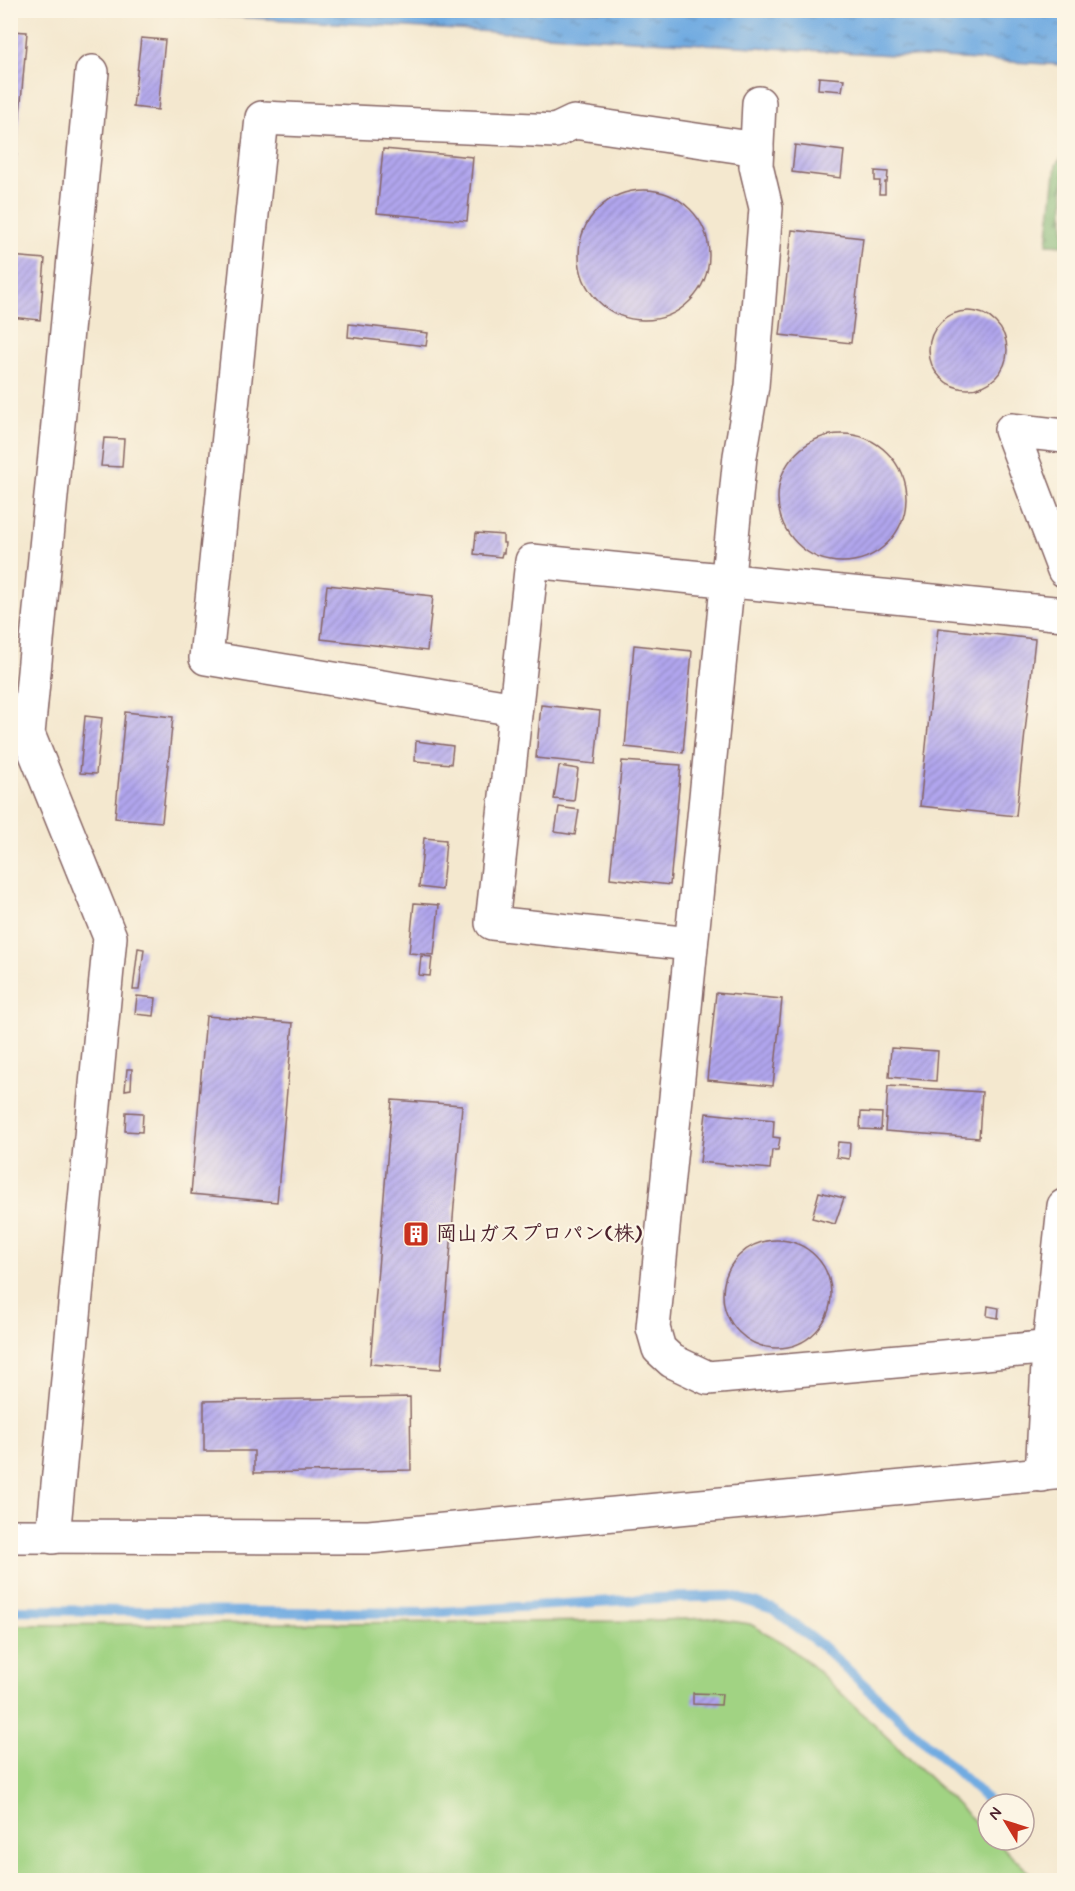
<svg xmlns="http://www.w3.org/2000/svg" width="1075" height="1891" viewBox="0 0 1075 1891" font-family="Mynerve,'Klee One',sans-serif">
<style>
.green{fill:#a1d383;stroke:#767957;stroke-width:1.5}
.forest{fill:url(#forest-firs);stroke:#656a4e;stroke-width:1.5}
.water{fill:url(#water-ripples);stroke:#5e6586;stroke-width:1.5}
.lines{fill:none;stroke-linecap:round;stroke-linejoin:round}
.stream{stroke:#71abe1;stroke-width:10}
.building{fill:url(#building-hatch)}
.minor-casing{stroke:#866564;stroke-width:36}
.minor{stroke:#fff;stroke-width:33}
.labels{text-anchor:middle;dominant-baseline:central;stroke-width:4.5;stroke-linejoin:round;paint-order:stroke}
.poi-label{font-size:21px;font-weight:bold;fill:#4a1f2b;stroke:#fcf5e5;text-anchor:start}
</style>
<defs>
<pattern id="forest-firs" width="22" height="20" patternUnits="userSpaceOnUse" patternTransform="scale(1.5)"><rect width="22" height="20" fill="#80b571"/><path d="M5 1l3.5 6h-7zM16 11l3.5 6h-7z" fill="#6b935d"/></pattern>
<pattern id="water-ripples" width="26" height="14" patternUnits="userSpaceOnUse" patternTransform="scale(1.5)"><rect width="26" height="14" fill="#71abe1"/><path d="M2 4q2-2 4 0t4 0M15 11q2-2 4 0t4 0" fill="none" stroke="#5f8bb7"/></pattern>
<pattern id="building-hatch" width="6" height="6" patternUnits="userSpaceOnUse" patternTransform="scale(1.5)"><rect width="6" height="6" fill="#b1a6ee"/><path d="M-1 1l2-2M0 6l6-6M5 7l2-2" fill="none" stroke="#9287c1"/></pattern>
</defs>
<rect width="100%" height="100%" fill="#fcf5e5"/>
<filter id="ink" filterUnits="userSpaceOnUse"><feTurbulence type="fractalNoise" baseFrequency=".0167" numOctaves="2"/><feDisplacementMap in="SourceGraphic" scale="12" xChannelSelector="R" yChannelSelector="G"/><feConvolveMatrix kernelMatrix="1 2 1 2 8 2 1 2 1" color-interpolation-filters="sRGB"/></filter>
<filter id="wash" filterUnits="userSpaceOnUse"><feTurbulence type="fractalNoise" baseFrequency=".008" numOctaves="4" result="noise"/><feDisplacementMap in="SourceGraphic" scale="24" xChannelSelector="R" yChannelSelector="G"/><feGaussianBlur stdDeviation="1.35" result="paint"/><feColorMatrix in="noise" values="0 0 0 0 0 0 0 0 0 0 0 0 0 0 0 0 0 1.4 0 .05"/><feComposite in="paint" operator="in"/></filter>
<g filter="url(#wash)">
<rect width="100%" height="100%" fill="#f4e8cf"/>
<path class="green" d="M710 1618 750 1624 784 1643 817 1670 988 1834V1840H995L1037 1880H11L10 1625 637 1621Z"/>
<path class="forest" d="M1064 155V245L1047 244 1056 164Z"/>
<path class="water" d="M131 11H1064V65Z"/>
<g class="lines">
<path class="stream" d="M10 1610 426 1613 659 1598 732 1596 773 1609 820 1644 992 1804"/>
</g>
<g id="blocks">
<g class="building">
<path d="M10 31 27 32 12 206H10Z"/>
<path d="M141 38 165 40 158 110 133 107Z"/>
<path d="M819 77 844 79 842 91 818 89Z"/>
<path d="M795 145 844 151 841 178 792 172Z"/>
<path d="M383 149 473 157 467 221 377 213Z"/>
<path d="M875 171 888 172 887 182H885V194H879L880 181H875Z"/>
<circle cx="644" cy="255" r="65"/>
<path d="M792 230 863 238 851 343 780 335Z"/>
<path d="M10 256 45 259 40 320 10 317Z"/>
<circle cx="968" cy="350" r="39"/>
<path d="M349 324 428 333 426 346 348 337Z"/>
<circle cx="842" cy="498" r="64"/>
<path d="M104 438 124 439 122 467 101 466Z"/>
<path d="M476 533 503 535V543H505L504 553H502L501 557 474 554Z"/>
<path d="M327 585 433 596 427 651 321 639Z"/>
<path d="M938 628 1035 639 1016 816 920 806Z"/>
<path d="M634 645 692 651 683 753 625 747Z"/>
<path d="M541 705 600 711 595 764 536 758Z"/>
<path d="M125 712 173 717 162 822 115 818Z"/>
<path d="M85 716 102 718 96 774 80 773Z"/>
<path d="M416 741 453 746 451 764 415 761Z"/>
<path d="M622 761 681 765 670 885 610 878Z"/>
<path d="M559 766 578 769 574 801 554 799Z"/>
<path d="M559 807 579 810 575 835 555 832Z"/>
<path d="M424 838 446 840 442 890 419 887Z"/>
<path d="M414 903 439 905 434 955 409 953Z"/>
<path d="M138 948 144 949 139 990H133Z"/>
<path d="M421 956 432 957 430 976 419 975Z"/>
<path d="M716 993 782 999 773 1086 707 1080Z"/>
<path d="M137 996 156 998 154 1016 135 1014Z"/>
<path d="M206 1016 293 1023 277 1202 191 1194Z"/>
<path d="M891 1048 938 1051 936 1081 889 1077Z"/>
<path d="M127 1069H132L131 1089 125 1090Z"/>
<path d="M888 1086 982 1092 979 1138 885 1131Z"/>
<path d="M392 1100 462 1105 441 1369 370 1364Z"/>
<path d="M126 1112 143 1113 142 1132 125 1131Z"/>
<path d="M861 1112 882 1113 881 1130 860 1129Z"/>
<path d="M706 1113 774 1120 773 1137 780 1138 778 1150H772L770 1169 700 1162Z"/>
<path d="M838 1142 850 1143 849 1159 836 1157Z"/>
<path d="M819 1192 844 1198 835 1224 812 1218Z"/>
<circle cx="777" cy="1294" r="54"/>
<path d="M988 1306 999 1308 998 1318 987 1316Z"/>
<path d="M410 1397 411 1470 254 1473V1451H204V1401Z"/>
<path d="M693 1693 722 1694 721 1705 693 1704Z"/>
</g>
</g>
</g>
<g filter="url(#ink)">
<use href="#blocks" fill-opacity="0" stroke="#866564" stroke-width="1.5"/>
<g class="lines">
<defs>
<g id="minor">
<path d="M759 103 756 166 766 208 752 386 740 456 653 1328 659 1349 672 1361 708 1378 1064 1346"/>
<path d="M1064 436 1011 430 1064 570"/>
<path d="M515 709 206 658 262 118 555 131 574 122 757 149"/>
<path d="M691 944 492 923 532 561 1064 614"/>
<path d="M1042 1475 1049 1347 1064 1206"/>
<path d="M10 1536 369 1537 1064 1472"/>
<path d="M53 1537 110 937 28 734 92 72"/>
</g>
</defs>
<use href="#minor" class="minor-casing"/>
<use href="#minor" class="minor"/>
</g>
</g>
<defs>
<symbol id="building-square" viewBox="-11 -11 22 22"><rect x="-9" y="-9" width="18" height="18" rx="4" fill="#c8321e" stroke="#fcf5e5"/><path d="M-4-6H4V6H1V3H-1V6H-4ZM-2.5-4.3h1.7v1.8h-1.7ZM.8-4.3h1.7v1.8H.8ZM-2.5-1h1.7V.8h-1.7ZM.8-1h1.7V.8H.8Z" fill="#fff"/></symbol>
</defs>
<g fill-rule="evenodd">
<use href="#building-square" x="401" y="1219" width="30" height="30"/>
</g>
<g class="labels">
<g class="poi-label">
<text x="436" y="1234">岡山ガスプロパン(株)</text>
</g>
</g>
<rect width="1075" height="1891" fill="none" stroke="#fcf5e5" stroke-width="36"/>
<g transform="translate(1006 1822) rotate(308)"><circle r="28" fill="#fcf5e5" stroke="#b59f9b" stroke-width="1.5"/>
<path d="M0-4.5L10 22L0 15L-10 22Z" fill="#c8321e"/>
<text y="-9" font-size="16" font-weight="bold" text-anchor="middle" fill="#4a1f2b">N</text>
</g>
</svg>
